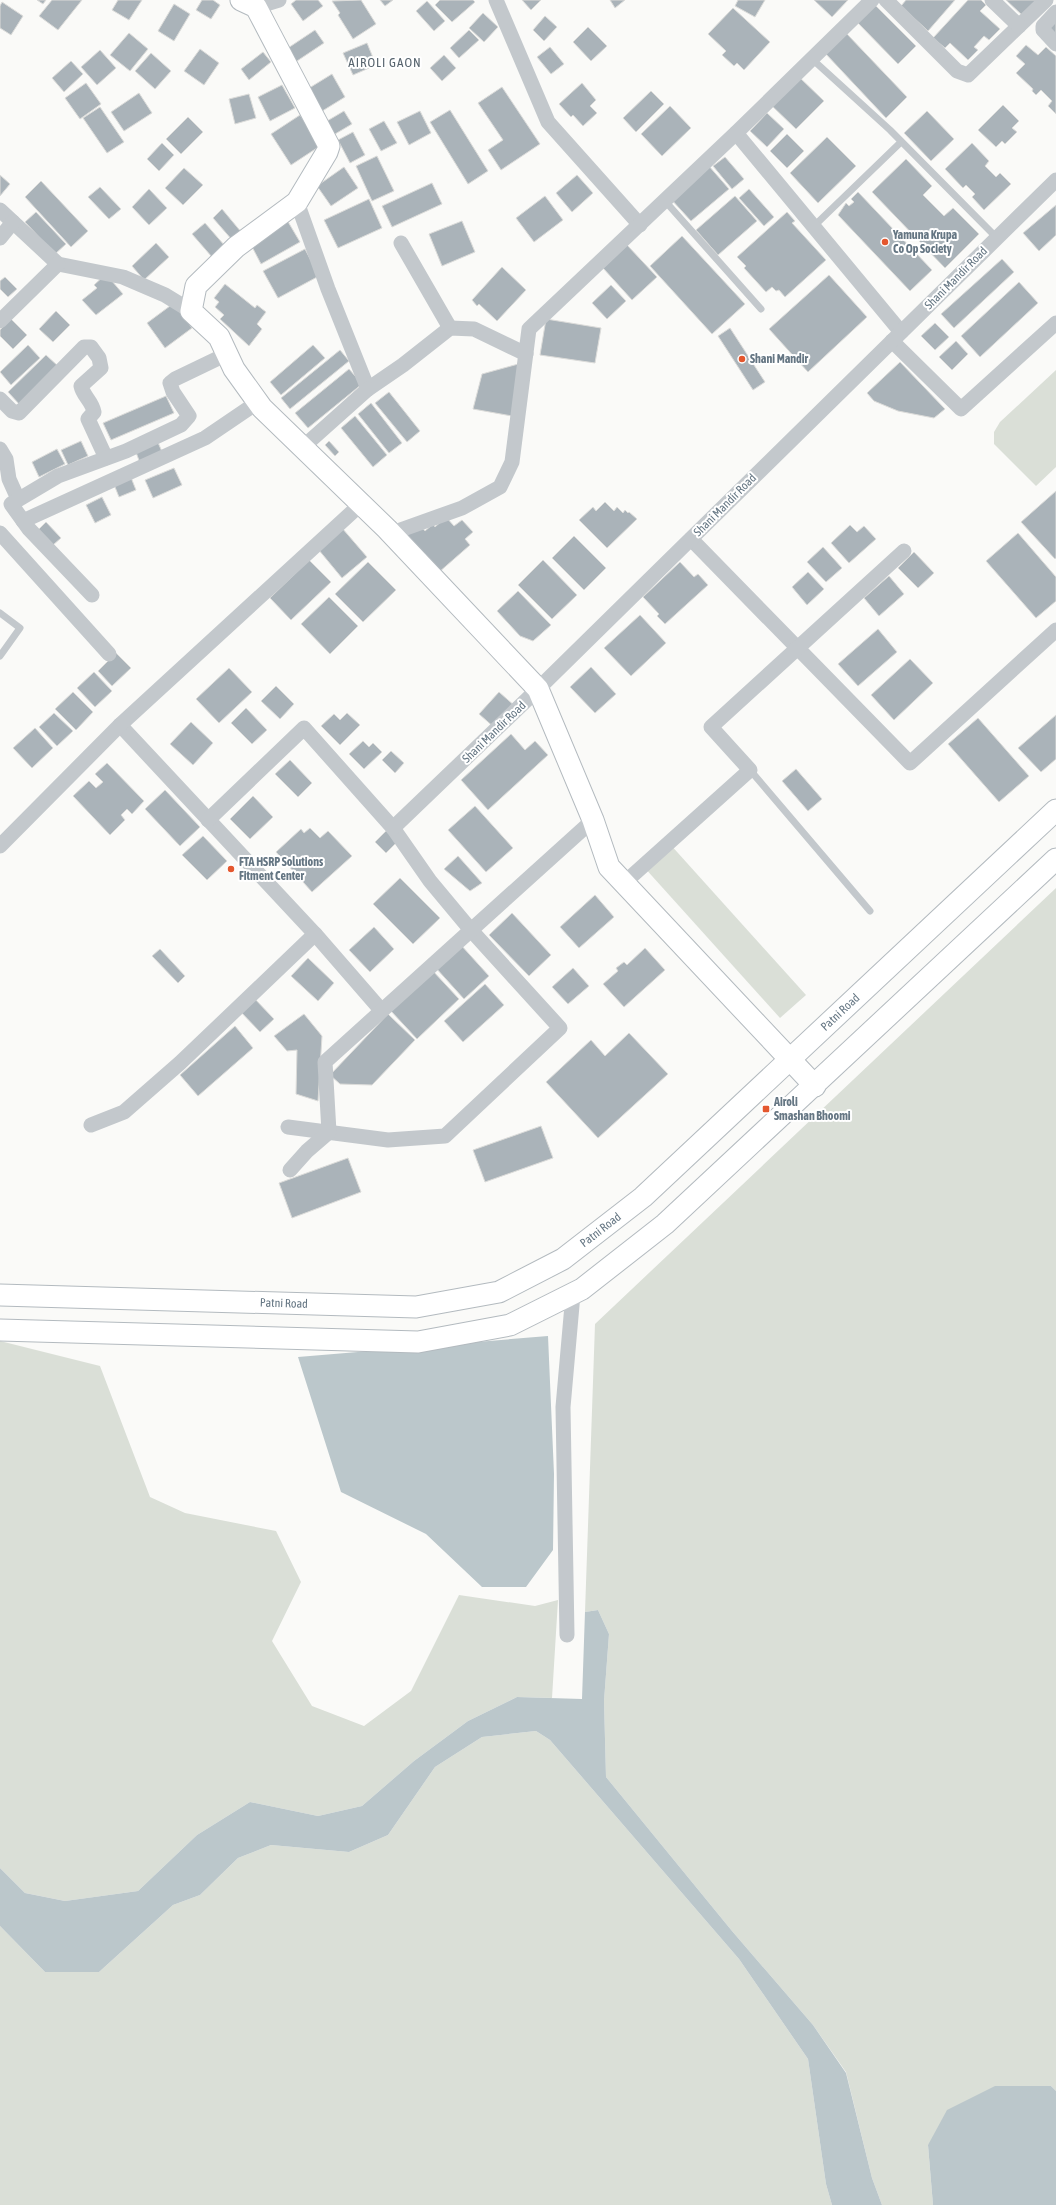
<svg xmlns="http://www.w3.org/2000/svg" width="1056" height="2205" viewBox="0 0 1056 2205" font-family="'Asap Condensed',sans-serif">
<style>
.green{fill:#dadfd7}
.water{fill:#bbc7cb}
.building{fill:#aab3b9;stroke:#dcdcda}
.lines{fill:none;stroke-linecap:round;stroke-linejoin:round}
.secondary-casing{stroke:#b3babf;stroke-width:23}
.lane{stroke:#c3c8cc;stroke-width:7}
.street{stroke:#c3c8cc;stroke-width:15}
.secondary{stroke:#fff;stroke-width:21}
.poi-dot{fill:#e4572e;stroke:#fff;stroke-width:1.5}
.labels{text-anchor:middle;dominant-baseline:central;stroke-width:4;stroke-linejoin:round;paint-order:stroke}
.poi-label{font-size:12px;font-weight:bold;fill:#657683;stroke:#fff;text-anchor:start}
.street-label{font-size:12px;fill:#657683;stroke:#fff}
.neighbourhood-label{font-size:13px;letter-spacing:1px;fill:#57646e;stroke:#fff}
</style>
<rect width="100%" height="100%" fill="#fafaf8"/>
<g class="green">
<path d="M1056 370V467L1036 486 994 444V432L1000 422Z"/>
<path d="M669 843 806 995 780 1018 643 866Z"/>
<path d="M1056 888V2091L1051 2086 928 2145 933 2205H882L872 2178 846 2072 813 2025 732 1931 606 1777 604 1701 609 1634 598 1610 585 1612 595 1324Z"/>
<path d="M0 1341 100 1366 150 1497 185 1513 276 1531 301 1582 272 1641 312 1706 364 1726 411 1691 459 1595 535 1606 558 1600 552 1698 517 1697 468 1721 414 1761 362 1806 318 1816 250 1802 197 1835 138 1891 65 1901 25 1893 0 1868Z"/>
<path d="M536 1731 550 1740 739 1959 808 2059 826 2184 832 2205H0V1926L45 1972H99L173 1905 200 1895 238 1858 271 1845 349 1852 388 1835 435 1767 482 1737Z"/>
</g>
<g class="water">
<path d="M548 1336 554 1474 553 1550 526 1587H482L426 1534 341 1492 298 1357Z"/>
<path d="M598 1610 609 1634 604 1701 606 1777 732 1931 813 2025 846 2073 872 2178 882 2205H832L826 2184 808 2059 739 1959 550 1740 536 1731 482 1737 435 1767 388 1835 349 1852 271 1845 238 1858 200 1895 173 1905 99 1972H45L0 1926V1868L25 1893 65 1901 138 1891 197 1835 250 1802 318 1816 362 1806 414 1761 468 1721 517 1697 582 1699 585 1612Z"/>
<path d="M995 2086H1051L1056 2091V2205H933L928 2145 947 2110Z"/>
</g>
<g class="building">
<path d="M37 0H46L43 4Z"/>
<path d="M52 0H82L58 30 39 16Z"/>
<path d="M118 0H142L129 20 112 10Z"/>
<path d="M202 0H213L220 5 211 19 196 10Z"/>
<path d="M296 0H318L323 6 303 21 291 4Z"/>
<path d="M361 0 376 24 353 39 338 15 340 13 332 1Z"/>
<path d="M380 0H393L385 6Z"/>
<path d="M440 0H473L475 2 452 22 435 5Z"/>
<path d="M522 0H541L531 10Z"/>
<path d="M610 0H625L615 8Z"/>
<path d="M738 0H765L755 17 735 6Z"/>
<path d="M814 0H848L832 17Z"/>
<path d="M906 0H955L928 31 901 6Z"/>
<path d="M968 0H981L986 5 980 11 1000 29 989 40 984 36 974 47 978 50 968 60 950 43 945 48 933 38Z"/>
<path d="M1006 0H1037L1022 15Z"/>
<path d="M427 1 445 21 434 31 416 11Z"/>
<path d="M2 2 23 16 11 35 0 28V6Z"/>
<path d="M174 4 190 14 174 41 158 31Z"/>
<path d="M875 5 916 46 898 64 857 22Z"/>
<path d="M733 8 770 42 744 70 737 63 734 66 722 55 726 51 708 34Z"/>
<path d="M483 13 498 27 484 42 469 28Z"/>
<path d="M545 16 557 27 544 41 533 30Z"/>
<path d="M1056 18V39L1046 28Z"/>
<path d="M588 27 607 46 591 61 573 42Z"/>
<path d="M315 30 324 43 294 63 285 50Z"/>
<path d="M469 30 479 40 459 58 450 48Z"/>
<path d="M129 33 148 49 130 71 110 55Z"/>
<path d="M846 33 907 97 886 118 825 53Z"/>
<path d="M367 43 376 65 353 75 343 53Z"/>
<path d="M1026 45 1038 55 1046 47 1056 56V114L1048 106 1052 101 1041 90 1036 95 1032 91 1033 89 1016 73 1025 64 1016 56Z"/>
<path d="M550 47 564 64 551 74 537 57Z"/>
<path d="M200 49 219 63 204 85 184 71Z"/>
<path d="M100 50 116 68 97 85 81 67Z"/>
<path d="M263 52 271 62 249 80 241 69Z"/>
<path d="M151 53 171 71 155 89 135 71Z"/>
<path d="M444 55 456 68 442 81 430 68Z"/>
<path d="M71 61 83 74 64 92 52 78Z"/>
<path d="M332 74 345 97 319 113 306 90Z"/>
<path d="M797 75 824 101 796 129 769 103Z"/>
<path d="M86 83 101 104 80 119 65 98Z"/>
<path d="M582 83 596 100 590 106 597 113 583 126 573 115 571 117 559 104Z"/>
<path d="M282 85 295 108 270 121 258 97Z"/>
<path d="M502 87 540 144 501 170 488 150 503 140 478 103Z"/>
<path d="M651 91 664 104 636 132 623 118Z"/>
<path d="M139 93 152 113 124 131 111 112Z"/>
<path d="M249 94 256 118 235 124 229 99Z"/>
<path d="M1003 105 1019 121 1012 128 1017 132 1005 144 1002 141 996 147 978 130Z"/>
<path d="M670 106 691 128 662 156 641 134Z"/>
<path d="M100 107 124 142 107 153 83 118Z"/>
<path d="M450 110 488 171 468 184 430 122Z"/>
<path d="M344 111 352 124 330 137 322 124Z"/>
<path d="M420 111 431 133 409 145 397 122Z"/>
<path d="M927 111 954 139 931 161 904 133Z"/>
<path d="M767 113 784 129 767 147 750 131Z"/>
<path d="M300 115 320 146 291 165 271 134Z"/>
<path d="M188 117 203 132 181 154 166 139Z"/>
<path d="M384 121 397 143 381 151 369 129Z"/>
<path d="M353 132 365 155 350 163 338 140Z"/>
<path d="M787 134 804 151 787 168 770 151Z"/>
<path d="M827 137 856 166 818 203 790 173Z"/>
<path d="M162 143 174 155 159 171 147 159Z"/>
<path d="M972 143 989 161 985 166 996 177 1000 173 1011 184 984 210 972 197 975 194 966 185 963 188 945 169Z"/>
<path d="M377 156 394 191 372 201 356 166Z"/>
<path d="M725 157 744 179 732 189 713 166Z"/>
<path d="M906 159 932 186 923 195 944 216 953 208 979 234 945 268 872 192Z"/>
<path d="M708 165 729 189 691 221 670 198Z"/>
<path d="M344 167 358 188 331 206 317 186Z"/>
<path d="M184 168 203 185 183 205 165 188Z"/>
<path d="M0 175 10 184 0 196Z"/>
<path d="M577 175 593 193 572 212 556 193Z"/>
<path d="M41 181 88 231 71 247 25 197Z"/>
<path d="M432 183 442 204 392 227 382 206Z"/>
<path d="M100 187 121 209 109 219 88 197Z"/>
<path d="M149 189 167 208 149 225 132 207Z"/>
<path d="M749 189 774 217 764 226 739 198Z"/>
<path d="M858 192 932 270 910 291 838 215 846 203 849 206 854 202 851 199Z"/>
<path d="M545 196 563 220 534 242 516 218Z"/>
<path d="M735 196 757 221 718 255 696 230Z"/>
<path d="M369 199 382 228 338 248 324 220Z"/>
<path d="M1056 205V235L1039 251 1023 233Z"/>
<path d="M222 209 242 233 233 241 213 218Z"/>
<path d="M36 212 66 244 55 254 25 222Z"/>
<path d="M787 212 795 221 792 223 826 260 785 297 779 290 776 291 772 287 766 292 744 268 746 266 737 257Z"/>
<path d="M287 220 300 242 261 264 249 241Z"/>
<path d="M462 221 475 252 442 266 429 234Z"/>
<path d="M205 223 225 246 212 257 192 234Z"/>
<path d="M682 236 745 304 712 334 650 266Z"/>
<path d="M156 243 169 257 144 280 132 266Z"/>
<path d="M627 245 657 277 632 300 603 268Z"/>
<path d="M305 249 319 276 278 298 263 271Z"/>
<path d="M1002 259 1014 272 954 328 941 314Z"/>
<path d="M502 267 526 290 497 321 479 304 477 306 472 300Z"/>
<path d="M106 274 123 294 96 315 82 300 97 288 94 285Z"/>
<path d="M829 275 867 317 808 372 769 329Z"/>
<path d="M5 277 17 289 8 297 0 289V281Z"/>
<path d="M1019 282 1038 303 980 357 961 336Z"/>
<path d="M225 284 255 308 257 305 266 312 257 324 262 329 249 346 220 319 224 315 215 307 219 302 214 298Z"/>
<path d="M611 285 626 301 607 319 592 303Z"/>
<path d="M174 303 192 328 165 348 147 323Z"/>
<path d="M56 311 70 325 53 342 39 329Z"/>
<path d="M11 319 27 335 13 349 0 336V330Z"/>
<path d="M546 319 601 328 595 363 540 355Z"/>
<path d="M935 323 949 337 935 350 921 336Z"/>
<path d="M730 328 765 382 753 390 718 336Z"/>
<path d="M956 341 968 354 952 370 939 357Z"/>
<path d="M28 345 40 358 11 385 0 372Z"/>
<path d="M313 345 325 358 281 395 270 382Z"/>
<path d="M340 350 349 361 290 409 281 398Z"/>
<path d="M46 355 59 367 20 405 8 392Z"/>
<path d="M900 362 945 409 934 418 898 411 874 401 867 393Z"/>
<path d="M522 363 512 416 473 409 482 374Z"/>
<path d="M349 369 362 384 308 428 295 413Z"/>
<path d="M389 392 420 431 407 442 375 403Z"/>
<path d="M166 396 174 413 111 440 103 423Z"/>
<path d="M371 403 402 443 389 453 358 414Z"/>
<path d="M355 416 387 455 373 467 341 428Z"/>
<path d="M156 438 163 454 140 463 134 447Z"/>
<path d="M81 441 88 456 68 465 61 450Z"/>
<path d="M329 441 339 452 335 456 325 445Z"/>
<path d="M57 449 65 464 39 477 32 462Z"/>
<path d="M174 468 182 485 153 498 145 480Z"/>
<path d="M130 475 136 490 119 497 113 482Z"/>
<path d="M1056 491V558L1055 559 1021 522Z"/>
<path d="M102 497 111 515 95 523 86 505Z"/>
<path d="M605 502 614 511 617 507 623 513 625 510 628 513 629 512 637 519 607 548 579 520 593 507 596 511Z"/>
<path d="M446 517 454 526 462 520 473 532 465 539 470 545 438 573 407 534 419 524 425 531 433 524 435 527Z"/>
<path d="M46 522 61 538 53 545 38 530Z"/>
<path d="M850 525 857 532 864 526 876 539 849 563 831 543Z"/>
<path d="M342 528 367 557 342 578 318 549Z"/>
<path d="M1018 533 1056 577V601L1036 618 986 561Z"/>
<path d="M574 536 606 568 584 590 552 558Z"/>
<path d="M823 547 842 568 826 582 807 562Z"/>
<path d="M914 552 934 573 918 588 898 568Z"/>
<path d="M309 560 331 582 291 620 270 598Z"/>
<path d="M543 560 577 595 552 619 518 585Z"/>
<path d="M368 562 396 590 363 622 335 594Z"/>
<path d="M680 562 694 577 698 574 708 585 665 624 657 616 659 614 643 597Z"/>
<path d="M808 572 824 589 807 605 792 587Z"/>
<path d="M889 576 904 594 879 616 864 598Z"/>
<path d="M518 591 551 625 533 641 520 636 497 611Z"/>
<path d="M329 597 358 626 330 654 301 624Z"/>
<path d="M640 615 666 643 631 676 604 648Z"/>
<path d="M878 629 897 652 858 686 838 664Z"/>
<path d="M116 653 131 668 112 686 98 671Z"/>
<path d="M910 659 933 683 894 720 871 695Z"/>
<path d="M591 667 616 694 595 713 570 687Z"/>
<path d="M229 668 252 692 219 723 196 699Z"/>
<path d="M94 672 112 691 95 707 77 688Z"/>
<path d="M276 686 294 704 280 719 261 701Z"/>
<path d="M73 692 93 712 76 730 55 709Z"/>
<path d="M499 692 516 707 496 729 479 714Z"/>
<path d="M246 708 267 730 252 744 231 723Z"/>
<path d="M54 713 73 731 57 746 39 727Z"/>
<path d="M347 713 360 725 340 745 321 726 334 714 340 720Z"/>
<path d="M1056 715V759L1041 772 1018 748Z"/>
<path d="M978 718 1029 776 999 802 948 744Z"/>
<path d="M191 722 213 743 193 765 170 744Z"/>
<path d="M35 728 53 748 32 768 13 748Z"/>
<path d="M511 734 525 750 535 741 548 755 488 810 461 780Z"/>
<path d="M363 741 369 747 373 743 382 752 364 769 349 754Z"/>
<path d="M391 751 404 763 395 773 382 760Z"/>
<path d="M290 760 312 783 298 797 275 774Z"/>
<path d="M107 763 144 801 132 814 127 809 121 815 125 820 110 835 73 796 89 781 96 788 103 782 95 774Z"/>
<path d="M796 769 822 799 808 811 782 781Z"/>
<path d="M165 790 200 827 180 846 145 809Z"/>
<path d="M253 796 273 817 250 839 230 819Z"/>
<path d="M475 806 513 848 486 872 448 830Z"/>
<path d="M310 828 320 838 328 831 352 856 312 892 276 852 301 829 304 833Z"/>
<path d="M386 831 397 842 386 853 375 842Z"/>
<path d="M203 836 227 861 207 880 182 855Z"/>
<path d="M458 856 482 883 470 891 444 869Z"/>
<path d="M400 878 440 918 413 944 373 904Z"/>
<path d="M595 895 614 917 579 948 560 927Z"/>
<path d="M512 913 551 955 529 976 489 935Z"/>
<path d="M374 927 394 949 370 972 349 950Z"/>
<path d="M460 944 489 976 464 999 435 967Z"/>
<path d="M645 948 665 970 624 1007 603 984 618 971 616 968 624 962 627 965Z"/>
<path d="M160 949 185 976 178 983 152 956Z"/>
<path d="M308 958 334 983 318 1001 291 976Z"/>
<path d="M573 968 589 986 568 1004 552 987Z"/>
<path d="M432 970 459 999 417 1039 390 1010Z"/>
<path d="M485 984 504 1005 463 1042 444 1021Z"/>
<path d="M252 996 274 1019 260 1032 238 1009Z"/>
<path d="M304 1014 322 1036 318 1101 296 1094 297 1050 287 1051 274 1036Z"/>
<path d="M388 1014 415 1040 372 1085 340 1084 330 1075Z"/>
<path d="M235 1026 253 1048 198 1096 180 1075Z"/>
<path d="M629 1033 668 1074 598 1138 546 1082 591 1040 605 1056Z"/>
<path d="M541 1126 553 1158 485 1182 473 1150Z"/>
<path d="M348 1158 361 1192 292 1218 279 1183Z"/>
</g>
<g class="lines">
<defs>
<g id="secondary">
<path d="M241 0 256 7 329 146 327 152 297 202 236 247 196 286 191 311 219 337 234 369 262 408 387 529 538 689 593 820 609 867 815 1086"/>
<path id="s1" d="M0 1295 416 1307 499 1292 563 1259 643 1197 1056 810"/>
<path d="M0 1330 418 1342 510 1325 582 1289 665 1224 1056 859"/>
</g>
</defs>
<use href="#secondary" class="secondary-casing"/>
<g class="lane">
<path d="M812 59 890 130 997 238"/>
<path d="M665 201 761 309"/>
<path d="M813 227 901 142"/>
<path d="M0 613 20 628 0 656"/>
<path d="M750 770 870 911"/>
</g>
<g class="street">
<path d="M496 0 548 122 640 225"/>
<path d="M886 0 957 71 968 75 1046 0"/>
<path d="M992 0 1019 26"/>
<path d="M256 7 279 0"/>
<path d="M1056 12 1043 26V30L1056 44"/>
<path d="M736 133 901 332"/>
<path d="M297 202 328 289 368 389 403 365 450 328 474 329 526 354"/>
<path d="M0 210 58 264 123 277 165 295 191 311"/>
<path d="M0 238 13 222"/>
<path d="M401 243 450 328"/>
<path d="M0 321 58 264"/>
<path d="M892 341 961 409 1056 323"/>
<path d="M0 399 12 411 19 413 84 347H91L99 358 101 368 81 386C83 396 92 401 94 412L88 419 106 458"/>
<path d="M303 447 368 389"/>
<path d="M0 449 6 459 9 479 18 499"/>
<path d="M23 521 205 438 258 402"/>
<path d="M0 533 109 654"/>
<path d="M392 533 462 508 500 487 512 462 529 329 736 133 872 0"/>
<path d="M691 539 910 763 1056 630"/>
<path d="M92 595 29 529 11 504 58 476 126 451 181 425 189 416 173 392 170 383 175 379 227 354"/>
<path d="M120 725 315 934 381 1010"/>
<path d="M208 820 304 728 393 828 430 881 470 929 560 1028 445 1136 388 1140 288 1127"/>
<path d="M393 828 538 689 1056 180"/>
<path d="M0 846 120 725 361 504"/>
<path d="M624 883 750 770 711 727 904 551"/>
<path d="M91 1125 124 1112 180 1063 315 934"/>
<path d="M290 1170 307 1151 329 1132 325 1062 593 820"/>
<path d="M567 1635 563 1407 573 1294"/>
</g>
<use href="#secondary" class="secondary"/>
</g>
<g class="poi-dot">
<circle cx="885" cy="242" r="4"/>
<circle cx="742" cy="359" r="4"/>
<circle cx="231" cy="869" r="4"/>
<rect x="762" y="1105" width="8" height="8" rx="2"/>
</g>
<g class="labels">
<g class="poi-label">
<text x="893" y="235">Yamuna Krupa<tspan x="893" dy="14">Co Op Society</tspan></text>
<text x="750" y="359">Shani Mandir</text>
<text x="239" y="862">FTA HSRP Solutions<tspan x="239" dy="14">Fitment Center</tspan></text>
<text x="774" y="1102">Airoli<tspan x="774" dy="14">Smashan Bhoomi</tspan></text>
</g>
<g class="street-label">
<text transform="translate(956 278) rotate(-45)">Shani Mandir Road</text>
<text transform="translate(725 505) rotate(-45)">Shani Mandir Road</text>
<text transform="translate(494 732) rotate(-44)">Shani Mandir Road</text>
<text stroke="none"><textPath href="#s1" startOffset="944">Patni Road</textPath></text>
<text stroke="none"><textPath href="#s1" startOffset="620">Patni Road</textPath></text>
<text stroke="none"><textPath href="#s1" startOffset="284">Patni Road</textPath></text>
</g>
<g class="neighbourhood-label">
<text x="385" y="62">AIROLI GAON</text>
</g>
</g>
</svg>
